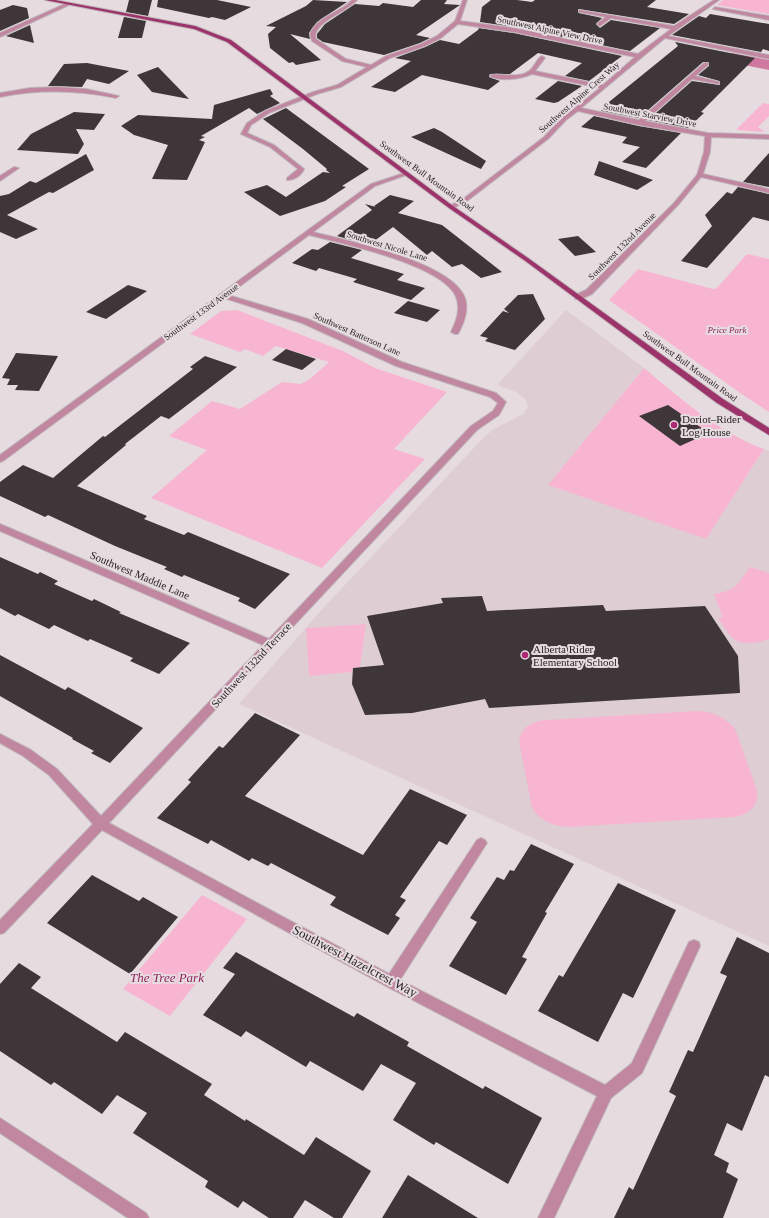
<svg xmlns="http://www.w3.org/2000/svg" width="769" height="1218" viewBox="0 0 769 1218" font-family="Georgia,serif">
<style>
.built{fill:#dfcdd4}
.green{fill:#f7b5d1}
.water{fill:#cf79a1}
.building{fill:#3e3639}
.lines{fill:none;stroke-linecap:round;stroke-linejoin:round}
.minor-casing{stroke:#c0b7bb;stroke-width:2}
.major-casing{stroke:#c0b7bb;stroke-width:2}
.minor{fill:#c186a0;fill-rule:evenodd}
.major{fill:#9d336b;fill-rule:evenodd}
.poi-dot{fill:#ae2a74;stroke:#e6dce0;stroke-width:1.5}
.labels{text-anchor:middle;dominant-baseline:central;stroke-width:4;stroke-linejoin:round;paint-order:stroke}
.far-street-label{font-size:9px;fill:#292526;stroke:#e6dce0}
.far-park-label{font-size:9px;font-style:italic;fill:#8c255d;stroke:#e6dce0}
.poi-label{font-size:11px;fill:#292526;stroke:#e6dce0;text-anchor:start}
.street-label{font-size:11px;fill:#292526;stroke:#e6dce0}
.near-street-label{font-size:13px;fill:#292526;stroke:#e6dce0}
.near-park-label{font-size:13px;font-style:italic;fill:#8c255d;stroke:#e6dce0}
</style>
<rect width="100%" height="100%" fill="#e6dce0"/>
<path class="built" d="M566 310 644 368 549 484 706 539 764 449 769 451V946L239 704 325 606 484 437 494 429 523 414 528 406 524 398 516 392 497 385Z"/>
<g class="green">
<path d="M723 0H769V14L717 5Z"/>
<path d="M763 103 769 104V116L758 127 765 132 736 130Z"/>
<path d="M747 254 769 259V412L743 395 609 300 638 269 713 289 717 288Z"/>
<path d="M237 310 343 351 375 368 447 392 394 449 425 459 322 568 151 498 207 450 169 436 212 401 240 409 282 382 301 384 310 379 329 362 276 346 263 356 245 349 240 352 190 334 221 311Z"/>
<path d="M644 368C681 399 718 432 764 449L706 539 548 485Z"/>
<path d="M750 567 769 573V639C760 643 742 646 734 639 728 635 723 624 718 618H723L714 594C737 590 737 585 750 567Z"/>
<path d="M366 624 360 667 353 668 352 672 309 676 306 628Z"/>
<path d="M697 711C712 711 725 717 735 729L757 790C759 806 750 814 734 817L568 827C553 826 540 821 532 808L519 741C521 727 533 721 546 720Z"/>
<path d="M202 895 247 919 170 1016 123 989Z"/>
</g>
<path class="water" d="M732 53 769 60V70L724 61Z"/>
<g class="building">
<path d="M129 0H152L148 16 126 12Z"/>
<path d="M158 0H217L251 7 225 20 212 17 209 18 157 7Z"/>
<path d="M313 0 347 2 317 22 309 33 310 39 290 34 321 60 296 65 293 62 289 63 270 48 268 34 276 27 266 26 306 6Z"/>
<path d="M421 0H447L444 4 460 5 416 35 430 38 420 43 384 55 323 42 317 38V34L325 24 355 4 379 6 383 3 413 7Z"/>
<path d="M491 0H517L532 2 535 0H656L647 7 689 14 674 24 578 9 579 13 602 18 596 24 600 28 611 20 660 28 630 51 514 27 480 22 482 7Z"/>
<path d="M13 5 27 8 29 18 0 31V10Z"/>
<path d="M710 14 769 24V51L763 49 761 52 672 35 699 16 706 18Z"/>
<path d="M124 17 146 21 142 38H118Z"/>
<path d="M30 25 34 43 6 36Z"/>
<path d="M479 28 514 33 622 56 589 81 565 76 582 63 538 53 510 74H490L489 77 500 81 488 90 422 75 395 92 371 87 411 61 395 58 425 47 440 40 459 44 478 30Z"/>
<path d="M675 42 755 58 701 112 704 113 688 128 648 120 692 81 720 85 719 81 698 75 709 66 708 62H703L639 118 601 111 606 107 604 106 678 46Z"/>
<path d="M87 63 129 71 109 84 87 79 82 87 48 86 64 64Z"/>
<path d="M158 67 189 99 152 92 137 75Z"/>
<path d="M558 81 582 86 558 102 554 103 535 99Z"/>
<path d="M270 89 273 94 270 96 280 103 257 114 249 108 201 136 205 137 199 140 205 142 187 180 152 179 168 145 134 135 121 126 138 115 212 119 214 105Z"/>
<path d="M286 108 369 169 342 186 346 187 325 201 280 216 244 192 267 185 286 197 323 172 330 173 326 170 327 169 303 149 263 119Z"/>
<path d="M74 112 105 114 94 130 76 129 84 144 78 154 17 150 31 134Z"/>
<path d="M594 116 639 126 681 133 646 168 622 162 640 147 622 143 627 137 581 127Z"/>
<path d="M434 128 442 132 486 161 481 169 411 137Z"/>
<path d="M769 153V187L743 182Z"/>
<path d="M86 154 94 170 53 193 49 192 7 215 38 229 16 239 0 232V196L9 194 30 181 36 183Z"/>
<path d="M599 161 653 180 637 190 594 175Z"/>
<path d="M738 187 769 194V221L753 217 707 268 681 261 712 226 705 215 727 192 732 194Z"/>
<path d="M390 195 414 201 398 213 442 225 502 272 481 278 462 264 452 267 432 251 427 255 393 227 369 245 337 236 372 210 365 204 376 207 374 206Z"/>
<path d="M578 236 596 252 575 256 558 239Z"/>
<path d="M330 242 362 250 351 258 404 274 397 280 425 288 411 300 353 282 357 279 319 268 316 271 292 263 312 249 318 250Z"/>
<path d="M128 285 147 291 106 319 86 312Z"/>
<path d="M533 294 545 319 515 350 485 341 488 338 480 336 503 311 509 313 504 309 518 295Z"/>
<path d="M408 301 440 310 427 322 394 313Z"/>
<path d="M286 349 316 359 302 370 272 360Z"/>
<path d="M16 353 58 356 39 391 15 390 18 385H7L10 379 2 378Z"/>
<path d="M205 356 237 367 169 419 161 416 125 444 126 445 77 486 147 516 144 519 184 535 188 532 290 574 255 609 238 601 240 598 184 575 182 577 164 569 167 567 115 546 48 515 45 517 0 496V482L23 465 53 478 103 436 105 437 193 369 190 367Z"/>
<path d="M668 405 709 433 680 446 639 416Z"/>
<path d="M0 557 38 574 40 572 58 581 54 584 92 601 94 599 121 612 119 613 190 643 159 674 130 661 133 658 90 639 88 641 54 625 49 629 18 614 15 616 0 608Z"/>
<path d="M482 596 487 611 603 605 606 611 705 606 738 656 740 693 489 708 485 699 412 713 365 715 352 684 353 668 384 665 367 616 443 603 441 598Z"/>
<path d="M0 655 65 690 68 687 143 728 110 763 91 753 94 751 72 739 73 738 0 696Z"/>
<path d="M255 713 300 735 245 796 363 855 410 789 467 815 447 845 439 841 400 897 406 900 395 915 400 918 388 935 330 905 336 897 271 863 268 866 252 858 249 861 211 840 208 844 157 818 191 782 188 780 219 746 223 748Z"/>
<path d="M531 844 574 864 545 912 547 913 522 957 527 959 506 995 449 966 477 922 470 918 497 877 504 880 510 870 514 871Z"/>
<path d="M92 875 139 901 143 897 178 917 130 974 47 923Z"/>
<path d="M618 883 676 910 633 998 623 993 598 1042 538 1011 559 975 563 977Z"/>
<path d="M737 937 769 953V1077L765 1075 742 1131 727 1123 714 1155 729 1163 726 1172 738 1179 723 1218H614L629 1187 633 1190 676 1096 669 1092 688 1050 693 1052 727 976 720 973Z"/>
<path d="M236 952 354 1017 357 1013 409 1042 407 1046 483 1089 485 1086 542 1118 508 1184 436 1142 434 1145 393 1120 416 1083 381 1064 363 1091 310 1061 306 1067 246 1031 241 1037 203 1015 235 974 223 968Z"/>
<path d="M19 963 41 977 31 988 117 1042 125 1032 212 1084 204 1095 245 1121 246 1119 304 1155 316 1137 371 1171 342 1218H334L305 1200 293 1218H269L243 1201 238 1208 205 1187 208 1181 133 1133 147 1113 117 1095 102 1114 54 1082 51 1085 0 1051V984Z"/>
<path d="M408 1175 478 1218H382Z"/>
</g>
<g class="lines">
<defs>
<g id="minor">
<path d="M352 0H357C347 12 311 23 316 39L346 59 371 65 386 56 421 44 437 36 455 21 463 0H467L460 21 514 28 638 54 671 29 611 18 600 26 597 24 598 23 606 17 579 12V10L674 26 714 0H719L668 36 769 55V59L665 38 581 108 639 120 704 63H708V65L695 76 719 82V84L692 79 645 121 708 133 769 135V139L711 137 710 152 703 174 769 189V193L701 177 678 205 592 294 581 299H575V295L586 290 674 203 697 175 704 152 705 136 639 125 578 111 566 120 548 139 467 201 453 208H449V206L463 199 544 137 562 118 600 88 532 74C521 79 500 82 490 76L491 75C503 73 518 79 529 71 535 67 536 59 542 56L545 58 535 71 603 85 635 57 514 32 458 24 441 38 425 46 390 58 341 87 317 94 269 113 251 125 247 133 274 145 304 169C302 175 293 181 287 180V178L298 169 270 147 241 134 247 123 265 111 313 92 337 85 367 67 342 61 312 41 310 34C317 16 340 13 352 0Z"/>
<path d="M67 3 71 4 0 37V33Z"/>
<path d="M715 7 769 16V20L713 9Z"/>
<path d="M58 87 86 89 119 96 116 98C77 90 40 89 0 97V93L30 88Z"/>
<path d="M14 167 19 168 0 181V176Z"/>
<path d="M404 173 409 174 375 186 313 232C348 241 452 262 465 298 469 310 464 323 458 334H455L451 332C456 321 460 312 457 300 450 266 340 243 309 235L228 295 308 319 402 362 496 393 506 402 499 415 477 430 109 823 389 974 477 840 481 838 485 840 487 843 485 846 400 980 605 1085 632 1063 689 942 694 940 699 942 700 946 642 1073 611 1098 554 1218H538L597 1096 386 986 102 830 4 933 0 934V920L93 824 49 775 23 756 0 743V734L31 750 57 769 101 816 263 645 0 531V524L269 639 471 426 493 411 498 403 490 397 396 366 302 323 224 298 3 461 0 462V455L371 184Z"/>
<path d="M0 1118 146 1213 149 1218H128L0 1133Z"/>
</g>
<path id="major" d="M45 0H55L195 26 231 40 453 206 528 258 723 399 769 428V435L717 403 524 260 449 208 227 42 194 29Z"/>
</defs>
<use href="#minor" class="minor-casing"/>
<use href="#major" class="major-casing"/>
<use href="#minor" class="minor"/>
<use href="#major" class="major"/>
</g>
<g class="poi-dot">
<circle cx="674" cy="425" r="4"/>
<circle cx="525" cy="655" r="4"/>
</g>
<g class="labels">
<g class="far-street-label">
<text transform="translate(550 30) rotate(12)">Southwest Alpine View Drive</text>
<text transform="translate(579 97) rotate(-41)">Southwest Alpine Crest Way</text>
<text transform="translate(650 115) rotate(11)">Southwest Starview Drive</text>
<text transform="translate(427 176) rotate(36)">Southwest Bull Mountain Road</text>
<text transform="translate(387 246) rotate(17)">Southwest Nicole Lane</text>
<text transform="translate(622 246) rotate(-45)">Southwest 132nd Avenue</text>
<text transform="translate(201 312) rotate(-36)">Southwest 133rd Avenue</text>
<text transform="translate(357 334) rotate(24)">Southwest Batterson Lane</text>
<text transform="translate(690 366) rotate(36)">Southwest Bull Mountain Road</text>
</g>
<g class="far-park-label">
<text x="727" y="330">Price Park</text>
</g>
<g class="poi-label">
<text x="682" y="419">Doriot–Rider<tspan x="682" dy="13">Log House</tspan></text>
<text x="533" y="649">Alberta Rider<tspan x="533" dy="13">Elementary School</tspan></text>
</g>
<g class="street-label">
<text transform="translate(140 575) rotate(23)">Southwest Maddie Lane</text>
<text transform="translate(251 665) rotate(-47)">Southwest 132nd Terrace</text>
</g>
<g class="near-street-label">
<text transform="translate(355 961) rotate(28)">Southwest Hazelcrest Way</text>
</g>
<g class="near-park-label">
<text x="167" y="977">The Tree Park</text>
</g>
</g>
</svg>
